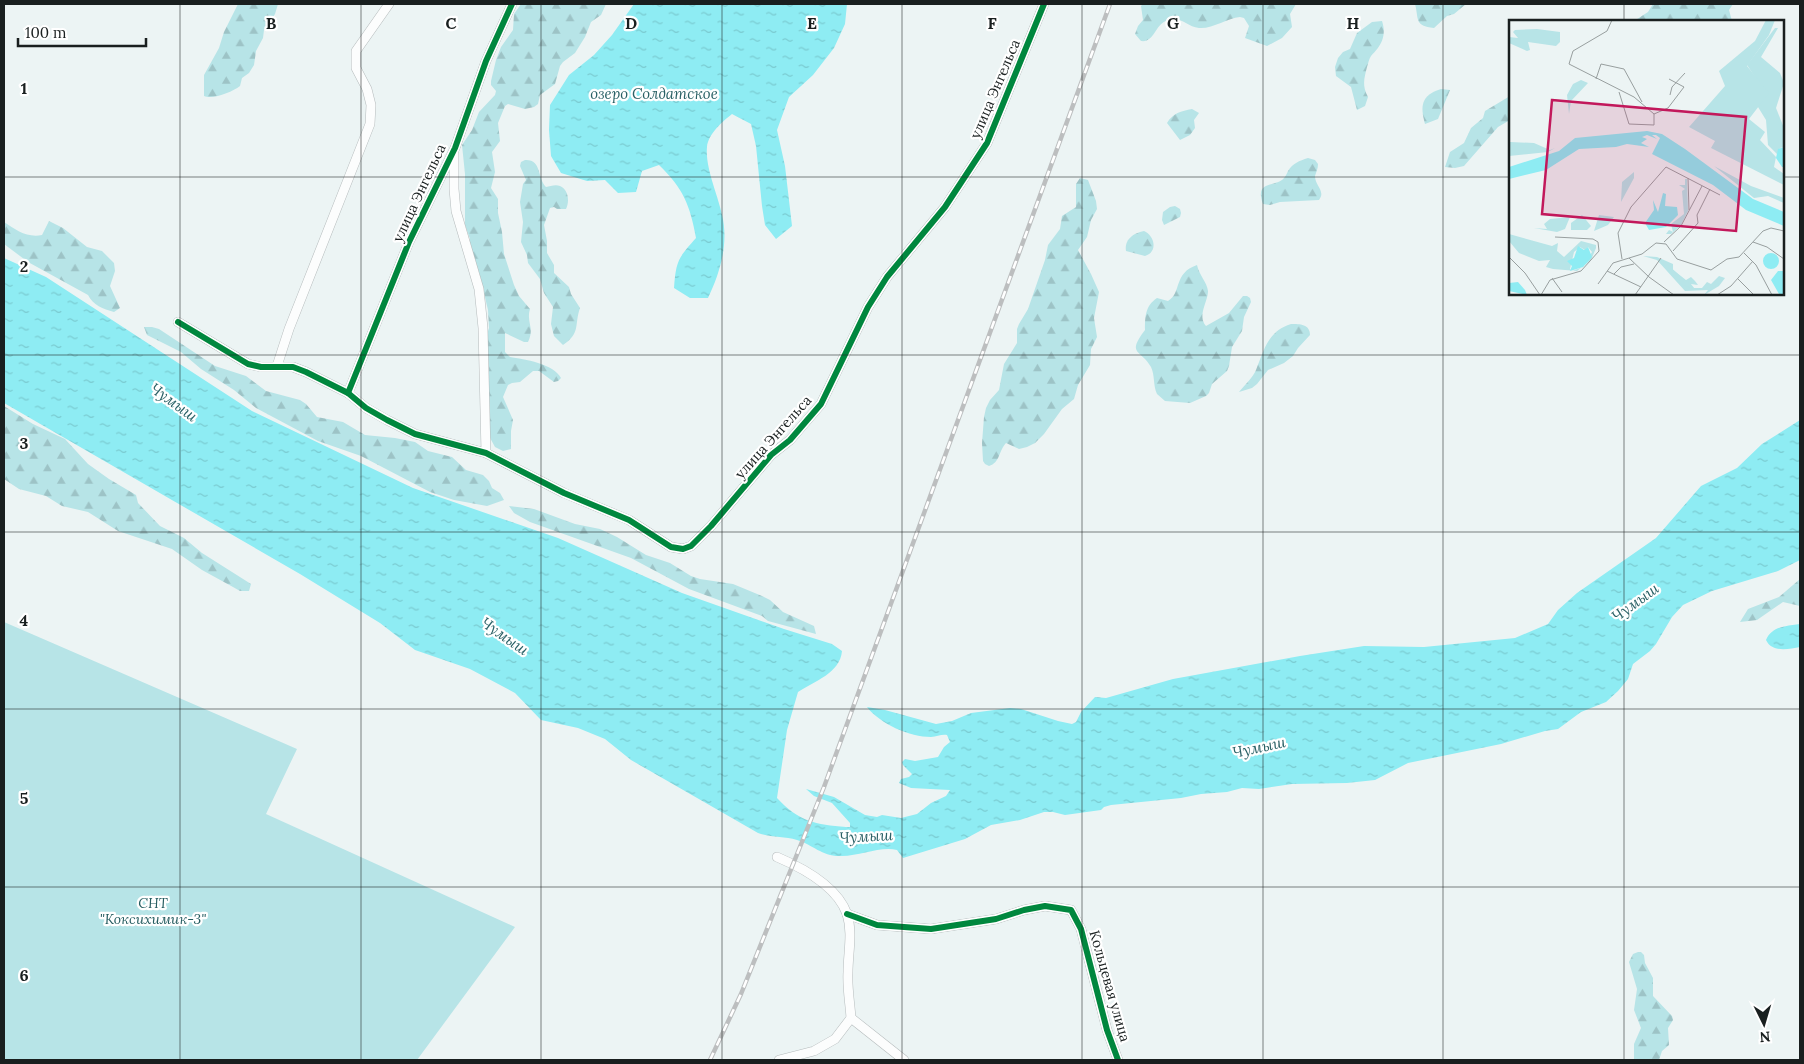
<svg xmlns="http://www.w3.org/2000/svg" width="1804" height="1064" viewBox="0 0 1804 1064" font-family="Lora,serif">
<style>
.forest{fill:url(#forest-firs)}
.green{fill:#b7e4e7}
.water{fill:url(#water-ripples)}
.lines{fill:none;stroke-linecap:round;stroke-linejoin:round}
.minor-casing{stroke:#b5bbbc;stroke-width:10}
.minor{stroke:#fcfdfd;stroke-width:9}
.rail-casing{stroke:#bcbebf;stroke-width:4.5}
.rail{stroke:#fff;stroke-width:2.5;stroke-dasharray:8;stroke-linecap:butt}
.cycleway-casing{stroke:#fff;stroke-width:9}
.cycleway{stroke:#00873e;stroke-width:6}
.grid{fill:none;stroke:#191f1f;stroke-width:1;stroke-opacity:0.55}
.labels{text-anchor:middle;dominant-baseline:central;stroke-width:4.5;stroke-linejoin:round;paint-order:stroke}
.street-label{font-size:14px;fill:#191f1f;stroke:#fff}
.park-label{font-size:14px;font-style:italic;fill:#235b5f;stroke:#fff}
.water-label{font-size:15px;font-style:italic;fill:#2a6166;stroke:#fff}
.inset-road{fill:none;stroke:#989f9f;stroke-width:1}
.view{fill:#c2185b;fill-opacity:0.15;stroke:#c2185b;stroke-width:2.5}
.inset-edge{fill:none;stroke:#191f1f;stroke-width:2.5}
.grid-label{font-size:16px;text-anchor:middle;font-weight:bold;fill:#191f1f;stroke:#fff;stroke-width:4.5;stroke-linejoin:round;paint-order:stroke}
</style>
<defs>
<pattern id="forest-firs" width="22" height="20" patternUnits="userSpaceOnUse" patternTransform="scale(1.25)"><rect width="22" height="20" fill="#b7e4e7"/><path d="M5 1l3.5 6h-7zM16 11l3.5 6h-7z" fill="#9dc3c6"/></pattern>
<pattern id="water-ripples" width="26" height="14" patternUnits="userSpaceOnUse" patternTransform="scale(1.25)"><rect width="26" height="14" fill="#8eecf3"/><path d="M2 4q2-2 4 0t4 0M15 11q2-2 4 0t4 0" fill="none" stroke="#7acad0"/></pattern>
</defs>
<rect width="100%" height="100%" fill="#ecf4f4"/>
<g class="forest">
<path d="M238 4H278L275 14 264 30 263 38 256 51 254 65 249 73 242 78 240 86C232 92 213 100 204 96V75L219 48 224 32Z"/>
<path d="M521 4H606L601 15 591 22 585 37 575 53 563 62 560 66 555 84 540 95 538 104 534 107 525 109 508 104 505 106 498 123 500 141 492 152 495 172 491 188 498 199V213L502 232 504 254 514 285 519 296 530 309C526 323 535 327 528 342H524L505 333V352L510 357C524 359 554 364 561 378L558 381 554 382 539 371H533L520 382 512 383 508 385 503 397 513 420 511 431V449L503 451 495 447 489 436 485 340 489 328 488 310 479 272 470 253V239L465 225V174L462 145 472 130 479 112 495 95 496 91 491 85V81L496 60 501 47 513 30 514 14Z"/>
<path d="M1143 4H1296L1290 14 1292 27 1282 38 1267 46 1245 38 1249 26 1244 18 1240 17C1227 18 1213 29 1199 28 1186 27 1182 15 1166 21 1155 25 1154 43 1141 41L1135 34 1138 26 1143 20 1141 6Z"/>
<path d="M1415 4H1466L1454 14 1447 16 1434 28C1414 26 1419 19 1415 4Z"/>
<path d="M1653 4H1733L1729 10 1732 21H1634L1648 12Z"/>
<path d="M1382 21C1387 36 1381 46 1371 56 1369 59 1368 64 1367 67 1364 79 1362 86 1368 97L1365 106 1357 110 1351 87 1336 76 1335 67 1338 58 1343 52 1350 49 1357 33 1372 22Z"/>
<path d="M1441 89 1450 90 1438 119 1425 124C1420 106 1421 95 1441 89Z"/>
<path d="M1510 96V120L1498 127 1464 166 1455 168 1445 167 1450 152 1464 143 1471 128 1483 118 1485 111Z"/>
<path d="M1192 109 1199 113 1194 120 1195 128 1190 135 1180 140 1167 123C1173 113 1181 111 1192 109Z"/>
<path d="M1308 158 1315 160 1318 164C1318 169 1316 172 1315 176 1315 186 1326 191 1319 200L1280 202 1270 205 1263 204C1254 179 1276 188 1284 178 1286 176 1287 173 1288 171 1293 163 1299 161 1308 158Z"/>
<path d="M525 160C542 159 537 178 546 187 550 186 556 184 560 186 568 189 570 201 566 209H557L554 207 550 208 544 225 547 241V253L554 265V273L569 287 571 294 580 308C574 325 581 333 563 345L554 336 551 324 553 307 544 293 540 279 528 263 527 255 521 242 523 222 520 202 523 184 526 180 520 166 521 162Z"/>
<path d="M1080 178 1088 180 1096 201 1097 209 1091 220 1087 237 1078 250 1091 274 1099 292 1094 318 1097 337 1091 349 1090 365 1078 385 1074 399 1062 409 1044 434 1035 443 1027 447 1019 449 1006 443C999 450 1000 463 989 466L985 464 983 461 982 443 984 417 986 408 990 400 999 390 1004 364 1017 343V329L1019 324 1028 309 1045 260 1048 245 1060 229 1062 216 1076 207V184Z"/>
<path d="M1175 206 1180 209 1181 213 1180 217 1164 225 1162 220 1163 212 1170 207Z"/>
<path d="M49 221 63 228 87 247 102 251 114 263 115 271 110 286 120 308 114 312C103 309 93 305 88 295L28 262 4 244V222C16 230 27 238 42 235Z"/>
<path d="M1144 231C1155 236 1158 252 1145 256L1126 251C1124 240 1133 233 1144 231Z"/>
<path d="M1197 265C1199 275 1207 282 1208 291 1208 302 1197 315 1206 326L1229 313 1243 296H1247L1250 298 1251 302 1244 317 1242 331 1232 347 1229 366 1227 371 1212 384 1209 393 1206 396 1190 403 1165 401 1157 394C1153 386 1155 375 1151 367 1141 349 1126 355 1145 330 1145 317 1145 306 1157 298L1168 301C1182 293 1173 273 1197 265Z"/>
<path d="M1291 324C1300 324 1310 324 1310 335L1298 348 1293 356 1284 363 1268 370 1257 384 1252 388 1239 392C1245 385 1253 377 1256 370 1264 350 1268 331 1291 324Z"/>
<path d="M144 327H152L159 329 215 366 246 376 266 391 300 400 306 404 317 417 343 422 365 435 395 438 415 442 428 451 452 457 466 470 483 475 489 481 492 488 500 493 504 500 487 506 454 500 430 492 361 456 318 441 256 408 234 390 201 369 181 352 147 335Z"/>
<path d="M4 406 33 424 65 439 88 464 109 479 136 495 138 503 160 526 184 538 202 553 251 584 249 591H240L233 587 202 570 172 549 118 531 88 512 62 506 46 496 19 489 4 479Z"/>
<path d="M509 506 534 509 575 524 600 529 617 537 646 555 670 563 691 576 700 579 733 584 762 596 770 600 783 612 814 626 816 634 768 621 762 616 689 589 631 558 530 522 514 513Z"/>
<path d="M1800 579V606L1783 602 1757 620 1740 622 1748 609 1779 597Z"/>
<path d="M1638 952H1641L1644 955 1645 963 1653 978V996L1672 1016 1673 1020 1668 1028 1669 1045 1662 1051 1659 1060H1634V1044L1641 1028 1634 1010 1637 989 1629 962 1633 954Z"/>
</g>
<path class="green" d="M4 622 297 749 266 814 515 927 417 1060H4Z"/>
<g class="water">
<path d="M634 4H847L845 24 834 48 813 75 789 97 777 130 785 166 792 226 776 239 765 225 762 206 756 146 751 124 732 114C723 121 708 134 707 147 705 168 718 195 722 215 729 243 720 273 708 298H690L674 288C676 261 678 258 696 238 690 205 683 188 659 165L642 171 636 192 618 193 605 180 587 181 561 173 551 156 549 130 550 105 569 75 594 55 612 35Z"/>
<path d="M4 258 46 277 252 411 413 488 558 538 682 593 784 629 832 644 842 651C840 673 815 681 798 692L787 730 777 798C798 821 816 825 846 827H850V823L832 803 814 796 806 789 834 797 865 815 877 817 882 815 901 818 917 814 931 803 946 796 950 790 911 788 899 783 901 779 909 777 912 774 903 765 902 762 905 759 915 761 938 757 944 747 950 742 947 735C941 734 937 737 931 737 910 737 880 724 867 707L885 710 936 724 952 721 971 713 1010 708 1021 709 1058 721 1072 724 1076 722 1081 712 1095 697 1106 698 1173 679 1300 656 1364 646 1424 647 1515 638 1548 624 1558 610 1577 593 1656 538 1701 486 1737 468 1762 444 1800 420V560L1778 571 1712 591 1683 605 1672 617 1656 644 1650 651 1633 664 1628 679 1618 691 1606 702 1581 712 1558 729 1545 731 1501 744 1408 763 1375 780 1347 783 1292 784 1259 789 1242 788 1227 792 1201 794 1181 798 1111 805 1104 807 1101 810 1065 815 1053 812H1044L1020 820 991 825 965 839 903 858 897 850C879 846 859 857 839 856 822 856 813 845 797 840 784 836 771 838 758 833L631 760 605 739 578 728 541 720 515 693 470 669 415 650 380 623 300 574 4 403Z"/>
<path d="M1800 624V647C1789 649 1772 653 1766 640 1772 626 1787 626 1800 624Z"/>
</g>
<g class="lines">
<defs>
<g id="minor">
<path d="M454 153V189L456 211 479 289 483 328 486 453"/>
<path d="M178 322 248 364 261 367H293L306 372 348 393 366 408 387 420 415 434 486 453 564 493 629 520 671 547 683 549 691 546 711 526 771 455 790 440 821 404 868 307 887 277 945 207 987 143 1044 4"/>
<path d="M277 366 289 329 370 124 371 105 367 89 356 68V51L389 4"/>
<path d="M348 393 409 242 455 148 486 61 512 4"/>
<path d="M777 857C803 868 837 886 847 914 853 933 848 953 848 972 847 987 850 1003 851 1018L835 1039 814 1051 779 1060"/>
<path d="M847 914 877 925 931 929 996 919 1024 910 1045 906 1071 910 1081 929 1107 1030 1118 1060"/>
<path d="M851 1018 904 1060"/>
</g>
</defs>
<use href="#minor" class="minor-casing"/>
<use href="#minor" class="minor"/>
<defs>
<path id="rail" d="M710 1060 741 994 824 787 1110 4"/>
</defs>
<use href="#rail" class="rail-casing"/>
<use href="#rail" class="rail"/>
<defs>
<g id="cycleway">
<path d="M178 322 248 364 261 367H293L306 372 348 393 366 408 387 420 415 434 486 453 564 493 629 520 671 547 683 549 691 546 711 526 771 455 790 440 821 404 868 307 887 277 945 207 987 143 1044 4"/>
<path d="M348 393 409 242 455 148 486 61 512 4"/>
<path d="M847 914 877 925 931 929 996 919 1024 910 1045 906 1071 910 1081 929 1107 1030 1118 1060"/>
</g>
</defs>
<use href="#cycleway" class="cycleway-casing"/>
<use href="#cycleway" class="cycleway"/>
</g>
<path class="grid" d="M180 4V1060M361 4V1060M541 4V1060M722 4V1060M902 4V1060M1082 4V1060M1263 4V1060M1443 4V1060M1624 4V21M4 177H1510M1783 177H1800M1624 294V1060M4 355H1800M4 532H1800M4 709H1800M4 887H1800"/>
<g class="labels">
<g class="street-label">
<text transform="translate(995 89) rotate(-67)">улица Энгельса</text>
<text transform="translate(419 193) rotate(-65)">улица Энгельса</text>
<text transform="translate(773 437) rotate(-48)">улица Энгельса</text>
<text transform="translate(1110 986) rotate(74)">Кольцевая улица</text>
</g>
<g class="park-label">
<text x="153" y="903">СНТ<tspan x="153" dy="16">"Коксихимик-3"</tspan></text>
</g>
<g class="water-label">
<text x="654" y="93">озеро Солдатское</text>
<text transform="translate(174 402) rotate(36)">Чумыш</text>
<text transform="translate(1635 602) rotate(-36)">Чумыш</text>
<text transform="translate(505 636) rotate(35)">Чумыш</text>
<text transform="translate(1259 747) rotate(-12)">Чумыш</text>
<text transform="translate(866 836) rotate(-3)">Чумыш</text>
</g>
</g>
<g transform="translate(1509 20)">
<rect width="275" height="275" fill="#ecf4f4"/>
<path d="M28 9 51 12V22L47 26 19 22 21 30 18 31 0 23V17L9 18 4 12 6 10ZM72 60 79 63 62 81 60 94 58 75 64 64ZM1 122 25 123 41 130 46 128 39 132 0 136ZM205 146 242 166 275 178V183L259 176 245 178ZM125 152V158L112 182 113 162ZM176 159H178L179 191 172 205 162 214H157L160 210 164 212 162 204 175 194 173 171 176 169 170 165H176ZM73 195 82 206 78 210H62V203ZM90 195 105 197 99 205 85 211ZM61 197 56 209 48 212 25 208 38 209 35 204 41 199ZM134 236 148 237 164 244V250L177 260 182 257 186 261 189 265 182 264 185 268H193L198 262 202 264 210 256 216 258 210 266 195 275 199 270 176 271 148 240Z" fill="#b7e4e7"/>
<path d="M266 8H269L252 37 271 53 275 63 267 88 275 108V127L271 128 268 134 259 125 257 100 249 87 246 57 238 45ZM0 214 43 226 49 223 48 231 55 237 72 221 87 225V228L82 240 68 251 44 249 37 247 41 240 30 241 10 233 0 221ZM71 227 76 230 79 227 83 232 74 247 63 251 61 249 65 232ZM153 244 159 245 186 269 202 267 210 258 212 260 206 267 186 270 173 264Z" fill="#b7e4e7" fill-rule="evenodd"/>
<path d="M257 0H266L260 15 238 46 260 73 240 99 256 112 251 120 267 137 265 147 275 154V165L202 128 206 121 180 107 216 66 210 51 246 21Z" fill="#b7e4e7"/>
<path d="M138 111 153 114 176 129 244 179 275 192V206L237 190 204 165 143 134 151 118 147 115H143L148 119 138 115 133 117 138 119 132 123 140 127 118 124 107 127 70 129 37 150 0 159V147L50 131 66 118ZM275 127V147H273L267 138 269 129ZM154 173 157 174 156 186 168 187 169 195 157 207 140 210 136 203 145 190 144 180 149 192ZM69 226 75 230 79 227 83 237 74 247 61 251 63 246 58 241 65 238ZM254 241a8 8 0 1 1 16 0a8 8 0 1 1-16 0ZM269 251H275V275L270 274 262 260ZM9 262 16 270 18 275 0 271V263Z" fill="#8eecf3"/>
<path class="inset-road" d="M103 0 98 11 64 31 60 44 125 77 145 94M87 59 92 44 115 49 133 82M110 72 120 104 145 105M161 75 163 67 176 53M145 105V94L159 88 175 67 160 59M179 158 180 190M155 222 172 206 193 166M244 222 258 227 275 239M164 231 189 203 188 195 201 169M235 233 247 245 263 275M0 237 16 253 31 275M120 238 140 257 165 275M113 239 109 213 122 187 157 147 211 175M98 251 132 267M105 254 112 247 125 244M43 258 53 272M229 259 245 275M89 264 104 243 133 234 147 223 157 224 168 239 202 250 218 239 230 237 254 211 262 208 275 211M32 275 41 260 72 251 90 231 89 222 84 219 46 217M126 275 152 238M208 275 222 266 244 241"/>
<path class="view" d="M43 80 237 97 227 211 33 194Z"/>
<rect width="275" height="275" class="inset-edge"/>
</g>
<g class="grid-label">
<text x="271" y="29">B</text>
<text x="451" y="29">C</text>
<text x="631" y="29">D</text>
<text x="812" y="29">E</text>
<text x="992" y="29">F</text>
<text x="1173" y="29">G</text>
<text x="1353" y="29">H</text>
<text x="24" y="94">1</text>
<text x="24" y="272">2</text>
<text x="24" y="449">3</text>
<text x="24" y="626">4</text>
<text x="24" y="804">5</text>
<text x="24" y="981">6</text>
</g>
<rect width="1804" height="1064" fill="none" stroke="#191f1f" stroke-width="10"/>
<g transform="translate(1764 1024) rotate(175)" stroke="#ffffff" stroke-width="4" paint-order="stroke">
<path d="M0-4L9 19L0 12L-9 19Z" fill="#191f1f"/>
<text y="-8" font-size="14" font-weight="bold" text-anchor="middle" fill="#191f1f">N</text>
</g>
<path d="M18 38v8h128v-8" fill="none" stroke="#191f1f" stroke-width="2.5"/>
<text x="25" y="38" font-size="15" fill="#191f1f" stroke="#ffffff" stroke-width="4" paint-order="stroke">100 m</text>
</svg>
